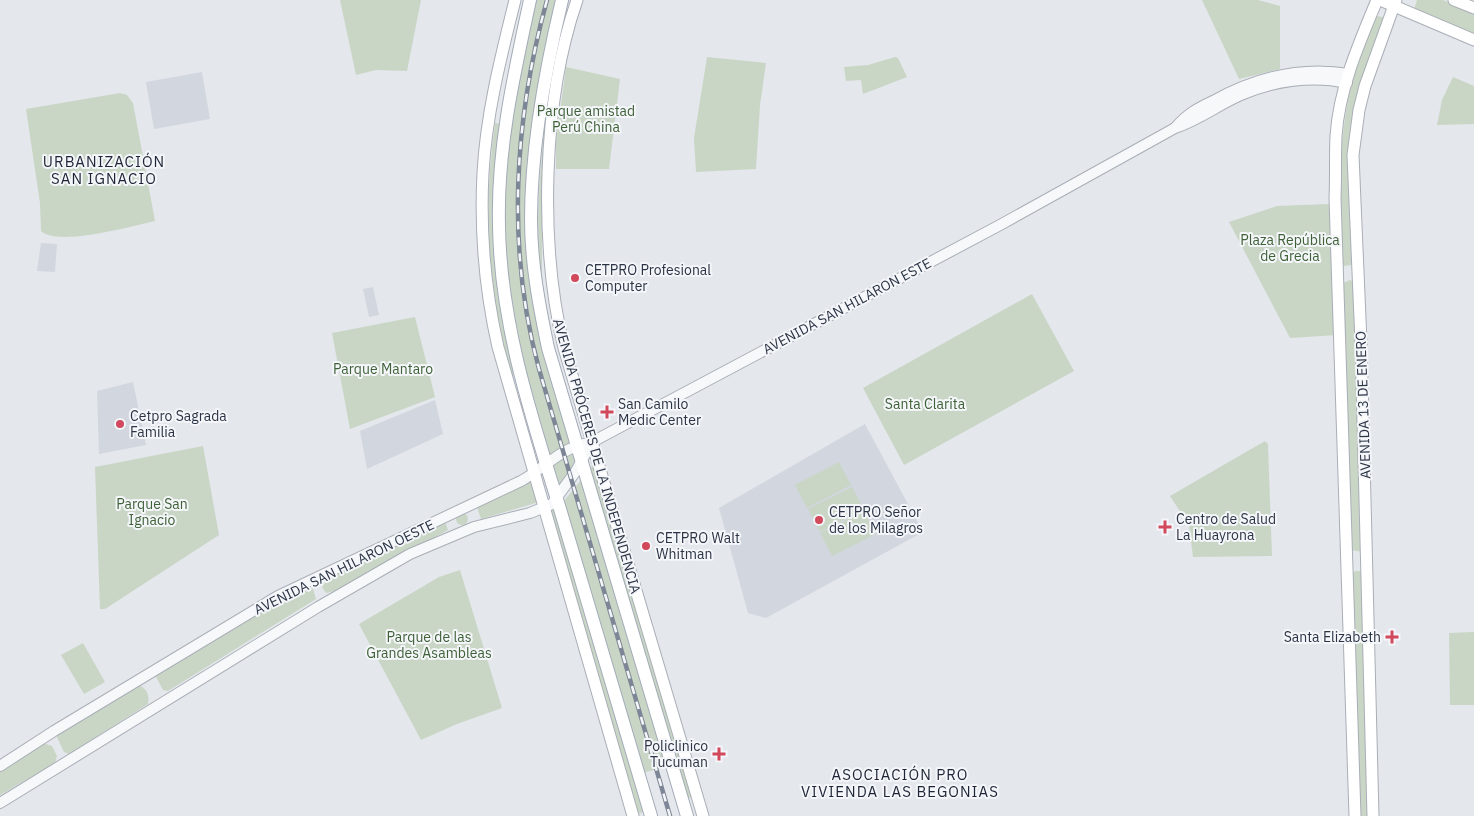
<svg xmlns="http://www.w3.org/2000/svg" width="1474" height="816" viewBox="0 0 1474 816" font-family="'IBM Plex Sans',sans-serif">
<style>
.built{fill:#d2d6de}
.green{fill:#c9d6c5}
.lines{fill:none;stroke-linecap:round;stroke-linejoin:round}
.tertiary-casing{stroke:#a9aeb7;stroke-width:12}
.secondary-casing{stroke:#a9aeb7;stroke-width:13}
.primary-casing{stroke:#a3abb8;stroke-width:14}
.tertiary{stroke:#f7f8fa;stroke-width:10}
.secondary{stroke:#fff;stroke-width:11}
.primary{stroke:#fff;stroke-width:12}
.rail-casing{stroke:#7d8696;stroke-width:4.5}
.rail{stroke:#f4f6f9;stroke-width:2.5;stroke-dasharray:8;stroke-linecap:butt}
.poi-dot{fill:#d1495b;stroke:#f4f6f9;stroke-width:2}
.labels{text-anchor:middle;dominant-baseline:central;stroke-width:4;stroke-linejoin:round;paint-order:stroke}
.park-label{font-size:14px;fill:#3f6138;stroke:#f4f6f9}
.poi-label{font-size:14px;fill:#2b3445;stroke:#f4f6f9;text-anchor:start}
.street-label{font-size:14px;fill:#2b3445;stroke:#f4f6f9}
.neighbourhood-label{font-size:15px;letter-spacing:1px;fill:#1d2536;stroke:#f4f6f9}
</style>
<rect width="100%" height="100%" fill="#e4e7ec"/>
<g class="built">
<path d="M202 72 210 119 154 129 146 82Z"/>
<path d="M41 243 57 244 55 272 37 271Z"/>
<path d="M373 287 379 315 369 317 363 289Z"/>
<path d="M133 382 146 445 99 454 97 391Z"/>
<path d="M435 400 443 434 367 469 360 431Z"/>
<path d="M865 424 923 532 766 618 748 613 719 508Z"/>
</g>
<g class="green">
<path d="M340 0H421L407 71 376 70 356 75Z"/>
<path d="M535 0H557L526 224 572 443 550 456 516 335 503 230 508 136Z"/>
<path d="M1202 0H1258L1280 6V69L1239 79Z"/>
<path d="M1417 0H1443L1474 12V34L1414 10Z"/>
<path d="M1378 16 1385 18 1357 101 1353 262 1351 265 1344 266 1342 264C1339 186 1336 116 1365 43 1368 34 1371 21 1378 16Z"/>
<path d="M707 57 766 63 760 105 756 169 696 172 694 138Z"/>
<path d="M895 57 898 58 907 77 863 94 861 80 846 81 844 67 868 65Z"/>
<path d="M566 67 620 79 609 169H556V142Z"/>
<path d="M1453 77 1474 86V124L1437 125 1442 100Z"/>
<path d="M120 93 127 95 133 103 155 221C133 226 58 247 41 231L40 203 26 109Z"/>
<path d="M495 123 500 124 495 196 513 363V380C506 352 497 323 493 294 486 237 487 180 495 123Z"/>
<path d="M545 123 548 124 542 204V278C534 225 540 175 545 123Z"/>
<path d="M1329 204 1338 335 1290 338 1229 222 1277 206Z"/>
<path d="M1350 280 1354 282 1362 552 1351 550 1343 283Z"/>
<path d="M1032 294 1074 371 904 465 863 388Z"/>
<path d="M415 317 435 397 350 429 332 333Z"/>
<path d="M1265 441 1268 444 1272 556 1193 557 1189 525 1170 496Z"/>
<path d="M203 446 219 535 105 609H100L95 467Z"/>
<path d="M573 450 576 461 559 486 552 464Z"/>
<path d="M839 462 851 485 807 508 795 485Z"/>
<path d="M595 464 692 797 685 799 587 470Z"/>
<path d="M532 479 539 502 481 519 477 507Z"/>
<path d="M582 479 666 767 642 773 563 502Z"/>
<path d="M852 487 864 509 820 532 808 509Z"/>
<path d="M553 504 643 812 635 815 547 507Z"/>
<path d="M864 511 876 534 832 556 820 533Z"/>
<circle cx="462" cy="519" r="6"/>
<path d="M445 522 448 530 335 591 326 593 322 587 328 579Z"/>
<path d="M460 570 502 708 457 724 421 740 359 624 439 577Z"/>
<path d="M1356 571H1362L1371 816H1358L1352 573Z"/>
<path d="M308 585 312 586 316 599 168 691 163 690 155 675 246 617Z"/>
<path d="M1474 632V705H1450L1449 633Z"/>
<path d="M83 643 105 682 84 694 61 655Z"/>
<path d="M137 684C146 688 150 694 148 704L69 754 64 752 56 735Z"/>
<path d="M43 743 52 746 57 756 55 763 0 795V770Z"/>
</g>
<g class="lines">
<defs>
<g id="tertiary">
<path d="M1176 127C1187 114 1198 108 1213 101 1254 78 1301 66 1349 74"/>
<path d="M0 766 54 731 278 596 521 481C542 470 560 449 584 444"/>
<path d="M0 803 318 607 410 554 474 527 530 513 552 504 576 471 592 442 1000 225 1175 128C1199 120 1218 105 1241 95 1273 81 1312 75 1347 83"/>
</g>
<g id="secondary">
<path d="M515 0C501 56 486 115 483 173 480 231 485 290 498 347L633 816"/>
<path d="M577 0C542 101 539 245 564 348L703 816"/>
<path d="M1380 0 1474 40"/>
<path d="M1454 0 1474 8"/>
<path d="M1355 816 1335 198C1336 177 1335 157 1336 136 1339 89 1359 43 1377 0"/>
<path d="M1373 816 1361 342 1353 155 1359 110 1365 86 1396 0"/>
</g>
<g id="primary">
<path d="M530 0C514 74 497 148 499 225 500 322 531 416 560 509 591 611 620 714 651 816"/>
<path d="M562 0C545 71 531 146 531 219 531 263 539 305 548 348L687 816"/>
</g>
</defs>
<use href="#tertiary" class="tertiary-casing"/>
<use href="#secondary" class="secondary-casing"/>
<use href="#primary" class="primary-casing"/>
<use href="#tertiary" class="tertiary"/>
<use href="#secondary" class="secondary"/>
<use href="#primary" class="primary"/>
<defs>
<path id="rail" d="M547 0C514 120 506 248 539 369L670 816"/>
</defs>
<use href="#rail" class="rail-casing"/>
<use href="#rail" class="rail"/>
</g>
<g class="poi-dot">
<circle cx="575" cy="278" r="5"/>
<path d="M604.5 404.5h5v5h5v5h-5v5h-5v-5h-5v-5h5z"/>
<circle cx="120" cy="424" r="5"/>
<circle cx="819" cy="520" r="5"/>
<path d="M1162.5 519.5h5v5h5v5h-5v5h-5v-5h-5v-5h5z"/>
<circle cx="646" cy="546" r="5"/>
<path d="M1389.5 629.5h5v5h5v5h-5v5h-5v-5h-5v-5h5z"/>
<path d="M716.5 746.5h5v5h5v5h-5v5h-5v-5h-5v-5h5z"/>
</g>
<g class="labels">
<g class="park-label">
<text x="586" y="111">Parque amistad<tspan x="586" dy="16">Perú China</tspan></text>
<text x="1290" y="240">Plaza República<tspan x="1290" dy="16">de Grecia</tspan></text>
<text x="383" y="369">Parque Mantaro</text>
<text x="925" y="404">Santa Clarita</text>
<text x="152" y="504">Parque San<tspan x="152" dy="16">Ignacio</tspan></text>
<text x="429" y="637">Parque de las<tspan x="429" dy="16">Grandes Asambleas</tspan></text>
</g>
<g class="poi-label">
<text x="585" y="270">CETPRO Profesional<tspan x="585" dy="16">Computer</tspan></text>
<text x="618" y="404">San Camilo<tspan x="618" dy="16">Medic Center</tspan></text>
<text x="130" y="416">Cetpro Sagrada<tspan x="130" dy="16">Familia</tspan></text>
<text x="829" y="512">CETPRO Señor<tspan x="829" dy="16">de los Milagros</tspan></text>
<text x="1176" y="519">Centro de Salud<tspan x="1176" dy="16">La Huayrona</tspan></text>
<text x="656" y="538">CETPRO Walt<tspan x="656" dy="16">Whitman</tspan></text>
<text x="1381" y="637" text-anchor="end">Santa Elizabeth</text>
<text x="708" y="746" text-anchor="end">Policlinico<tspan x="708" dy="16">Tucuman</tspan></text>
</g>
<g class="street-label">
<text transform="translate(847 306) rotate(-28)">AVENIDA SAN HILARON ESTE</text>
<text transform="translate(1363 405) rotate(-92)">AVENIDA 13 DE ENERO</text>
<text transform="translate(597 456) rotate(74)">AVENIDA PRÓCERES DE LA INDEPENDENCIA</text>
<text transform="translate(344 567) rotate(-26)">AVENIDA SAN HILARON OESTE</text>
</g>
<g class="neighbourhood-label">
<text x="104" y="161">URBANIZACIÓN<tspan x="104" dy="17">SAN IGNACIO</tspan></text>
<text x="900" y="774">ASOCIACIÓN PRO<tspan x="900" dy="17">VIVIENDA LAS BEGONIAS</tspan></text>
</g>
</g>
</svg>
